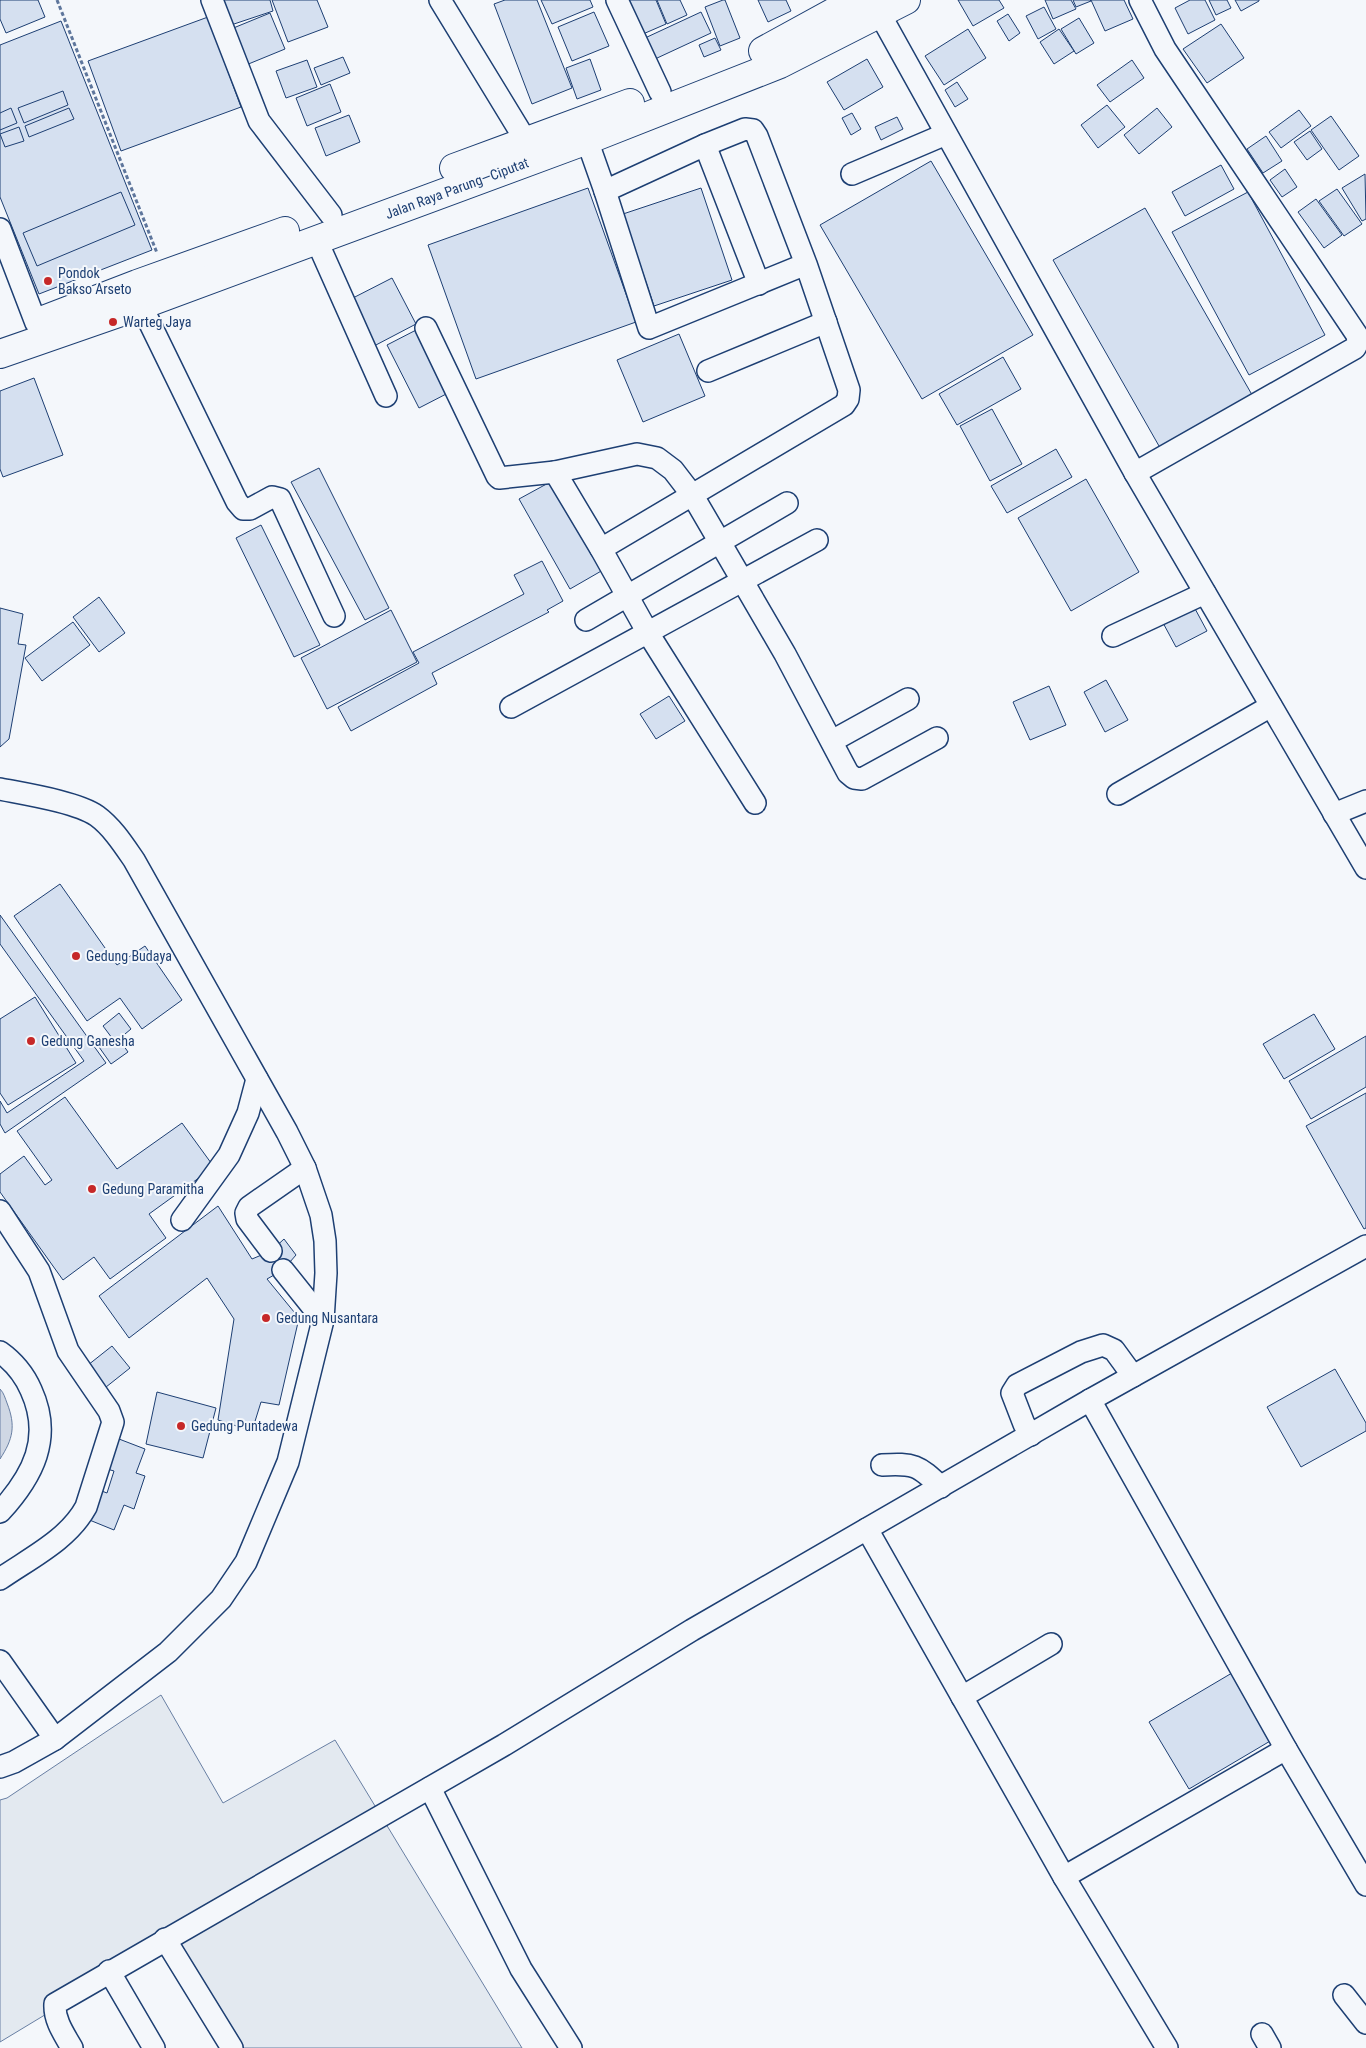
<svg xmlns="http://www.w3.org/2000/svg" width="1366" height="2048" viewBox="0 0 1366 2048" font-family="'Roboto Condensed',sans-serif">
<style>
.green{fill:#e3e9f0;stroke:#687fa3}
.water{fill:#cfd7e4;stroke:#687fa3}
.building{fill:#d5e0f0;stroke:#1d3f73}
.lines{fill:none;stroke-linecap:round;stroke-linejoin:round}
.minor-casing{stroke:#1d3f73;stroke-width:24}
.highway-casing{stroke:#1d3f73;stroke-width:30}
.path{stroke:#5e769c;stroke-width:3;stroke-dasharray:4 2.5;stroke-linecap:butt}
.minor{stroke:#f4f7fb;stroke-width:21}
.highway{stroke:#f4f7fb;stroke-width:28}
.poi-dot{fill:#c62828;stroke:#f4f7fb;stroke-width:2}
.labels{text-anchor:middle;dominant-baseline:central;stroke-width:4;stroke-linejoin:round;paint-order:stroke}
.street-label{font-size:14px;fill:#1d3f73;stroke:#f4f7fb}
.poi-label{font-size:14px;fill:#1d3f73;stroke:#f4f7fb;text-anchor:start}
</style>
<rect width="100%" height="100%" fill="#f4f7fb"/>
<path class="green" d="M161 1695 223 1803 335 1740 522 2048H242L174 1937 0 2042V1800L7 1798Z"/>
<path class="water" d="M0 1389C4 1393 5 1398 7 1403 16 1426 13 1439 0 1459Z"/>
<g class="building">
<path d="M0 0H38L45 17 6 33 0 19Z"/>
<path d="M223 0H270L273 11 231 25Z"/>
<path d="M272 0H317L328 27 288 42Z"/>
<path d="M505 0H537L572 88 532 104 494 4Z"/>
<path d="M541 0H590L593 7 552 24Z"/>
<path d="M627 0H656L666 24 643 34Z"/>
<path d="M657 0H680L687 15 667 24Z"/>
<path d="M723 0H725L740 38 720 46 705 7Z"/>
<path d="M758 0H786L791 11 768 22Z"/>
<path d="M958 0H999L1004 8 973 26Z"/>
<path d="M1045 0H1071L1076 9 1053 19Z"/>
<path d="M1073 0H1090L1091 1 1076 7Z"/>
<path d="M1091 0H1124L1133 19 1105 31Z"/>
<path d="M1190 0H1205L1215 20 1188 34 1175 8Z"/>
<path d="M1209 0H1227L1231 8 1216 15Z"/>
<path d="M1235 0H1259V1L1241 11Z"/>
<path d="M1044 7 1056 29 1038 39 1026 16Z"/>
<path d="M594 12 609 46 572 61 558 27Z"/>
<path d="M701 12 711 33 655 59 645 38Z"/>
<path d="M270 13 285 49 246 65 231 29Z"/>
<path d="M1008 14 1020 33 1009 41 997 21Z"/>
<path d="M208 17 241 107 121 151 88 61Z"/>
<path d="M1079 18 1094 43 1076 54 1061 29Z"/>
<path d="M61 21 152 250 39 294 0 197V45Z"/>
<path d="M1221 24 1244 58 1207 83 1183 49Z"/>
<path d="M968 29 986 58 944 85 925 56Z"/>
<path d="M1059 29 1074 51 1054 64 1040 42Z"/>
<path d="M715 38 721 50 704 57 699 45Z"/>
<path d="M343 57 350 73 321 85 314 68Z"/>
<path d="M590 59 601 90 577 99 566 68Z"/>
<path d="M867 59 883 87 844 110 827 82Z"/>
<path d="M307 60 317 87 286 98 276 71Z"/>
<path d="M1132 60 1144 78 1110 102 1097 85Z"/>
<path d="M957 82 968 99 955 107 945 90Z"/>
<path d="M330 84 341 112 307 126 296 98Z"/>
<path d="M63 91 68 105 24 123 18 108Z"/>
<path d="M1107 105 1125 127 1098 148 1081 125Z"/>
<path d="M11 108 17 123 0 130V113Z"/>
<path d="M69 108 74 119 29 137 25 126Z"/>
<path d="M1157 108 1172 127 1139 154 1124 135Z"/>
<path d="M1299 110 1311 126 1281 148 1269 132Z"/>
<path d="M852 113 861 129 851 135 842 118Z"/>
<path d="M349 115 360 142 326 156 315 128Z"/>
<path d="M1331 116 1359 156 1339 170 1311 130Z"/>
<path d="M897 117 903 129 881 140 875 127Z"/>
<path d="M19 127 24 141 5 147 0 134Z"/>
<path d="M1310 131 1322 149 1307 160 1294 142Z"/>
<path d="M1266 136 1282 161 1263 173 1247 149Z"/>
<path d="M931 161 1033 335 922 399 820 225Z"/>
<path d="M1221 165 1234 189 1185 216 1172 192Z"/>
<path d="M1285 169 1297 187 1282 197 1270 180Z"/>
<path d="M1365 174 1366 219 1362 221 1342 188Z"/>
<path d="M588 188 636 322 476 379 428 245Z"/>
<path d="M701 188 732 280 654 306 623 214Z"/>
<path d="M1337 189 1362 224 1344 236 1319 201Z"/>
<path d="M121 192 135 225 37 266 23 233Z"/>
<path d="M1248 192 1325 335 1249 375 1172 232Z"/>
<path d="M1316 199 1342 235 1324 248 1298 212Z"/>
<path d="M1145 208 1255 400 1163 453 1053 260Z"/>
<path d="M392 278 416 324 374 346 349 300Z"/>
<path d="M420 328 452 391 419 408 387 345Z"/>
<path d="M679 334 705 396 643 422 617 360Z"/>
<path d="M1003 357 1021 389 957 425 939 394Z"/>
<path d="M34 378 63 455 3 477 0 469V391Z"/>
<path d="M992 409 1022 464 990 481 960 426Z"/>
<path d="M1056 449 1072 477 1007 513 991 486Z"/>
<path d="M319 468 389 608 365 620 291 482Z"/>
<path d="M1086 479 1139 572 1071 611 1018 518Z"/>
<path d="M552 481 603 570 570 589 519 499Z"/>
<path d="M261 525 320 645 294 657 236 538Z"/>
<path d="M542 561 563 601 547 610 549 612 432 673 437 684 351 731 338 707 419 663 413 652 524 594 514 575Z"/>
<path d="M99 597 125 633 99 652 73 617Z"/>
<path d="M1193 605 1207 631 1176 647 1162 621Z"/>
<path d="M0 608 23 614 18 644 26 645 9 739 0 747Z"/>
<path d="M391 610 417 662 327 709 301 658Z"/>
<path d="M73 622 90 645 42 681 25 658Z"/>
<path d="M1106 680 1128 720 1105 732 1084 692Z"/>
<path d="M1049 686 1066 725 1030 740 1013 702Z"/>
<path d="M669 696 685 721 656 739 640 714Z"/>
<path d="M60 884 117 965 145 946 182 1000 142 1029 120 998 87 1021 14 916Z"/>
<path d="M0 915 106 1063 5 1133 0 1124V1101L7 1113 84 1061 0 944Z"/>
<path d="M35 997 76 1063 8 1105 0 1093V1019Z"/>
<path d="M119 1013 131 1029 119 1039 128 1052 111 1064 99 1047 112 1038 103 1026Z"/>
<path d="M1314 1014 1335 1049 1284 1079 1263 1044Z"/>
<path d="M1366 1036V1087L1311 1119 1289 1081Z"/>
<path d="M1366 1093V1228L1364 1229 1306 1126Z"/>
<path d="M65 1097 117 1169 182 1123 214 1167 149 1214 166 1238 110 1279 94 1257 63 1280 0 1192V1174L24 1156 45 1185 52 1180 17 1131Z"/>
<path d="M218 1206 252 1259 271 1251 284 1239 296 1255 283 1270 267 1279 299 1318 279 1405 261 1402 252 1431 218 1420 234 1319 207 1278 129 1338 99 1296Z"/>
<path d="M112 1346 130 1368 101 1391 83 1369Z"/>
<path d="M1335 1369 1366 1423V1431L1301 1467 1267 1407Z"/>
<path d="M157 1392 216 1408 203 1458 146 1444Z"/>
<path d="M119 1439 145 1449 136 1473 145 1476 134 1509 124 1505 114 1530 87 1519 99 1490 107 1493 114 1471 107 1469Z"/>
<path d="M1237 1670 1277 1737 1189 1789 1149 1722Z"/>
</g>
<g class="lines">
<defs>
<g id="minor">
<path d="M212 0 259 121 331 215"/>
<path d="M440 0 526 141"/>
<path d="M617 0 660 92"/>
<path d="M872 0 1135 473 1366 868"/>
<path d="M587 140 605 191"/>
<path d="M705 145 759 284"/>
<path d="M852 174 946 134"/>
<path d="M0 229 36 323"/>
<path d="M316 239 386 396"/>
<path d="M141 305 237 502 243 509H250L272 497 280 499 334 616"/>
<path d="M426 328 497 476 499 478 555 472"/>
<path d="M708 371 826 322"/>
<path d="M1135 473 1355 348 1358 342 1357 335 1165 49 1140 0"/>
<path d="M601 549 844 405 848 399 849 390 806 264 757 136 753 130 745 129 705 145 605 191 649 328 806 264"/>
<path d="M586 620 787 503"/>
<path d="M1113 636 1205 593"/>
<path d="M511 707 817 540"/>
<path d="M832 741 908 699"/>
<path d="M0 789C25 794 77 802 97 816 112 827 123 844 134 860L287 1132 305 1168 321 1215 325 1241 326 1273 323 1320 288 1462 246 1562 221 1599 168 1652 55 1739 14 1762 0 1767"/>
<path d="M1118 794 1271 706"/>
<path d="M755 803 648 633 601 549 555 472 637 454 657 458 673 470 693 496 785 654 848 773 854 778 862 779 937 738"/>
<path d="M1334 814 1366 801"/>
<path d="M0 1211 39 1271 68 1351 109 1411 113 1422 86 1507C68 1540 30 1558 0 1579"/>
<path d="M182 1220 229 1155 248 1113 257 1079"/>
<path d="M271 1251 247 1219 246 1213 249 1207 305 1168"/>
<path d="M283 1270 323 1320"/>
<path d="M0 1352C14 1362 24 1374 31 1390 53 1438 33 1476 0 1512"/>
<path d="M1090 1400 1286 1749 1366 1885"/>
<path d="M1031 1435 1024 1424 1012 1393 1017 1385 1081 1352 1103 1345 1114 1350 1133 1376"/>
<path d="M882 1465C914 1463 918 1465 941 1487"/>
<path d="M867 1529 1064 1877 1167 2048"/>
<path d="M0 1661 55 1739"/>
<path d="M962 1697 1051 1644"/>
<path d="M430 1788 521 1969 571 2048"/>
<path d="M1064 1877 1286 1749"/>
<path d="M165 1939 232 2048"/>
<path d="M109 1971 154 2048"/>
<path d="M1344 1995 1366 2023"/>
<path d="M1262 2034 1270 2048"/>
<path d="M72 2048C64 2034 54 2020 55 2004L504 1745 692 1630 1090 1400 1366 1246"/>
</g>
<g id="highway">
<path d="M763 51 856 0"/>
<path d="M454 168 630 103"/>
<path d="M46 319 137 284 285 231"/>
<path id="s1" d="M0 354 144 304 587 140 780 64 906 0"/>
</g>
</defs>
<use href="#minor" class="minor-casing"/>
<use href="#highway" class="highway-casing"/>
<path class="path" d="M57 0 157 253"/>
<use href="#minor" class="minor"/>
<use href="#highway" class="highway"/>
</g>
<g class="poi-dot">
<circle cx="48" cy="281" r="5"/>
<circle cx="113" cy="322" r="5"/>
<circle cx="76" cy="956" r="5"/>
<circle cx="31" cy="1041" r="5"/>
<circle cx="92" cy="1189" r="5"/>
<circle cx="266" cy="1318" r="5"/>
<circle cx="181" cy="1426" r="5"/>
</g>
<g class="labels">
<g class="street-label">
<text stroke="none"><textPath href="#s1" startOffset="486">Jalan Raya Parung—Ciputat</textPath></text>
</g>
<g class="poi-label">
<text x="58" y="273">Pondok<tspan x="58" dy="16">Bakso Arseto</tspan></text>
<text x="123" y="322">Warteg Jaya</text>
<text x="86" y="956">Gedung Budaya</text>
<text x="41" y="1041">Gedung Ganesha</text>
<text x="102" y="1189">Gedung Paramitha</text>
<text x="276" y="1318">Gedung Nusantara</text>
<text x="191" y="1426">Gedung Puntadewa</text>
</g>
</g>
</svg>
